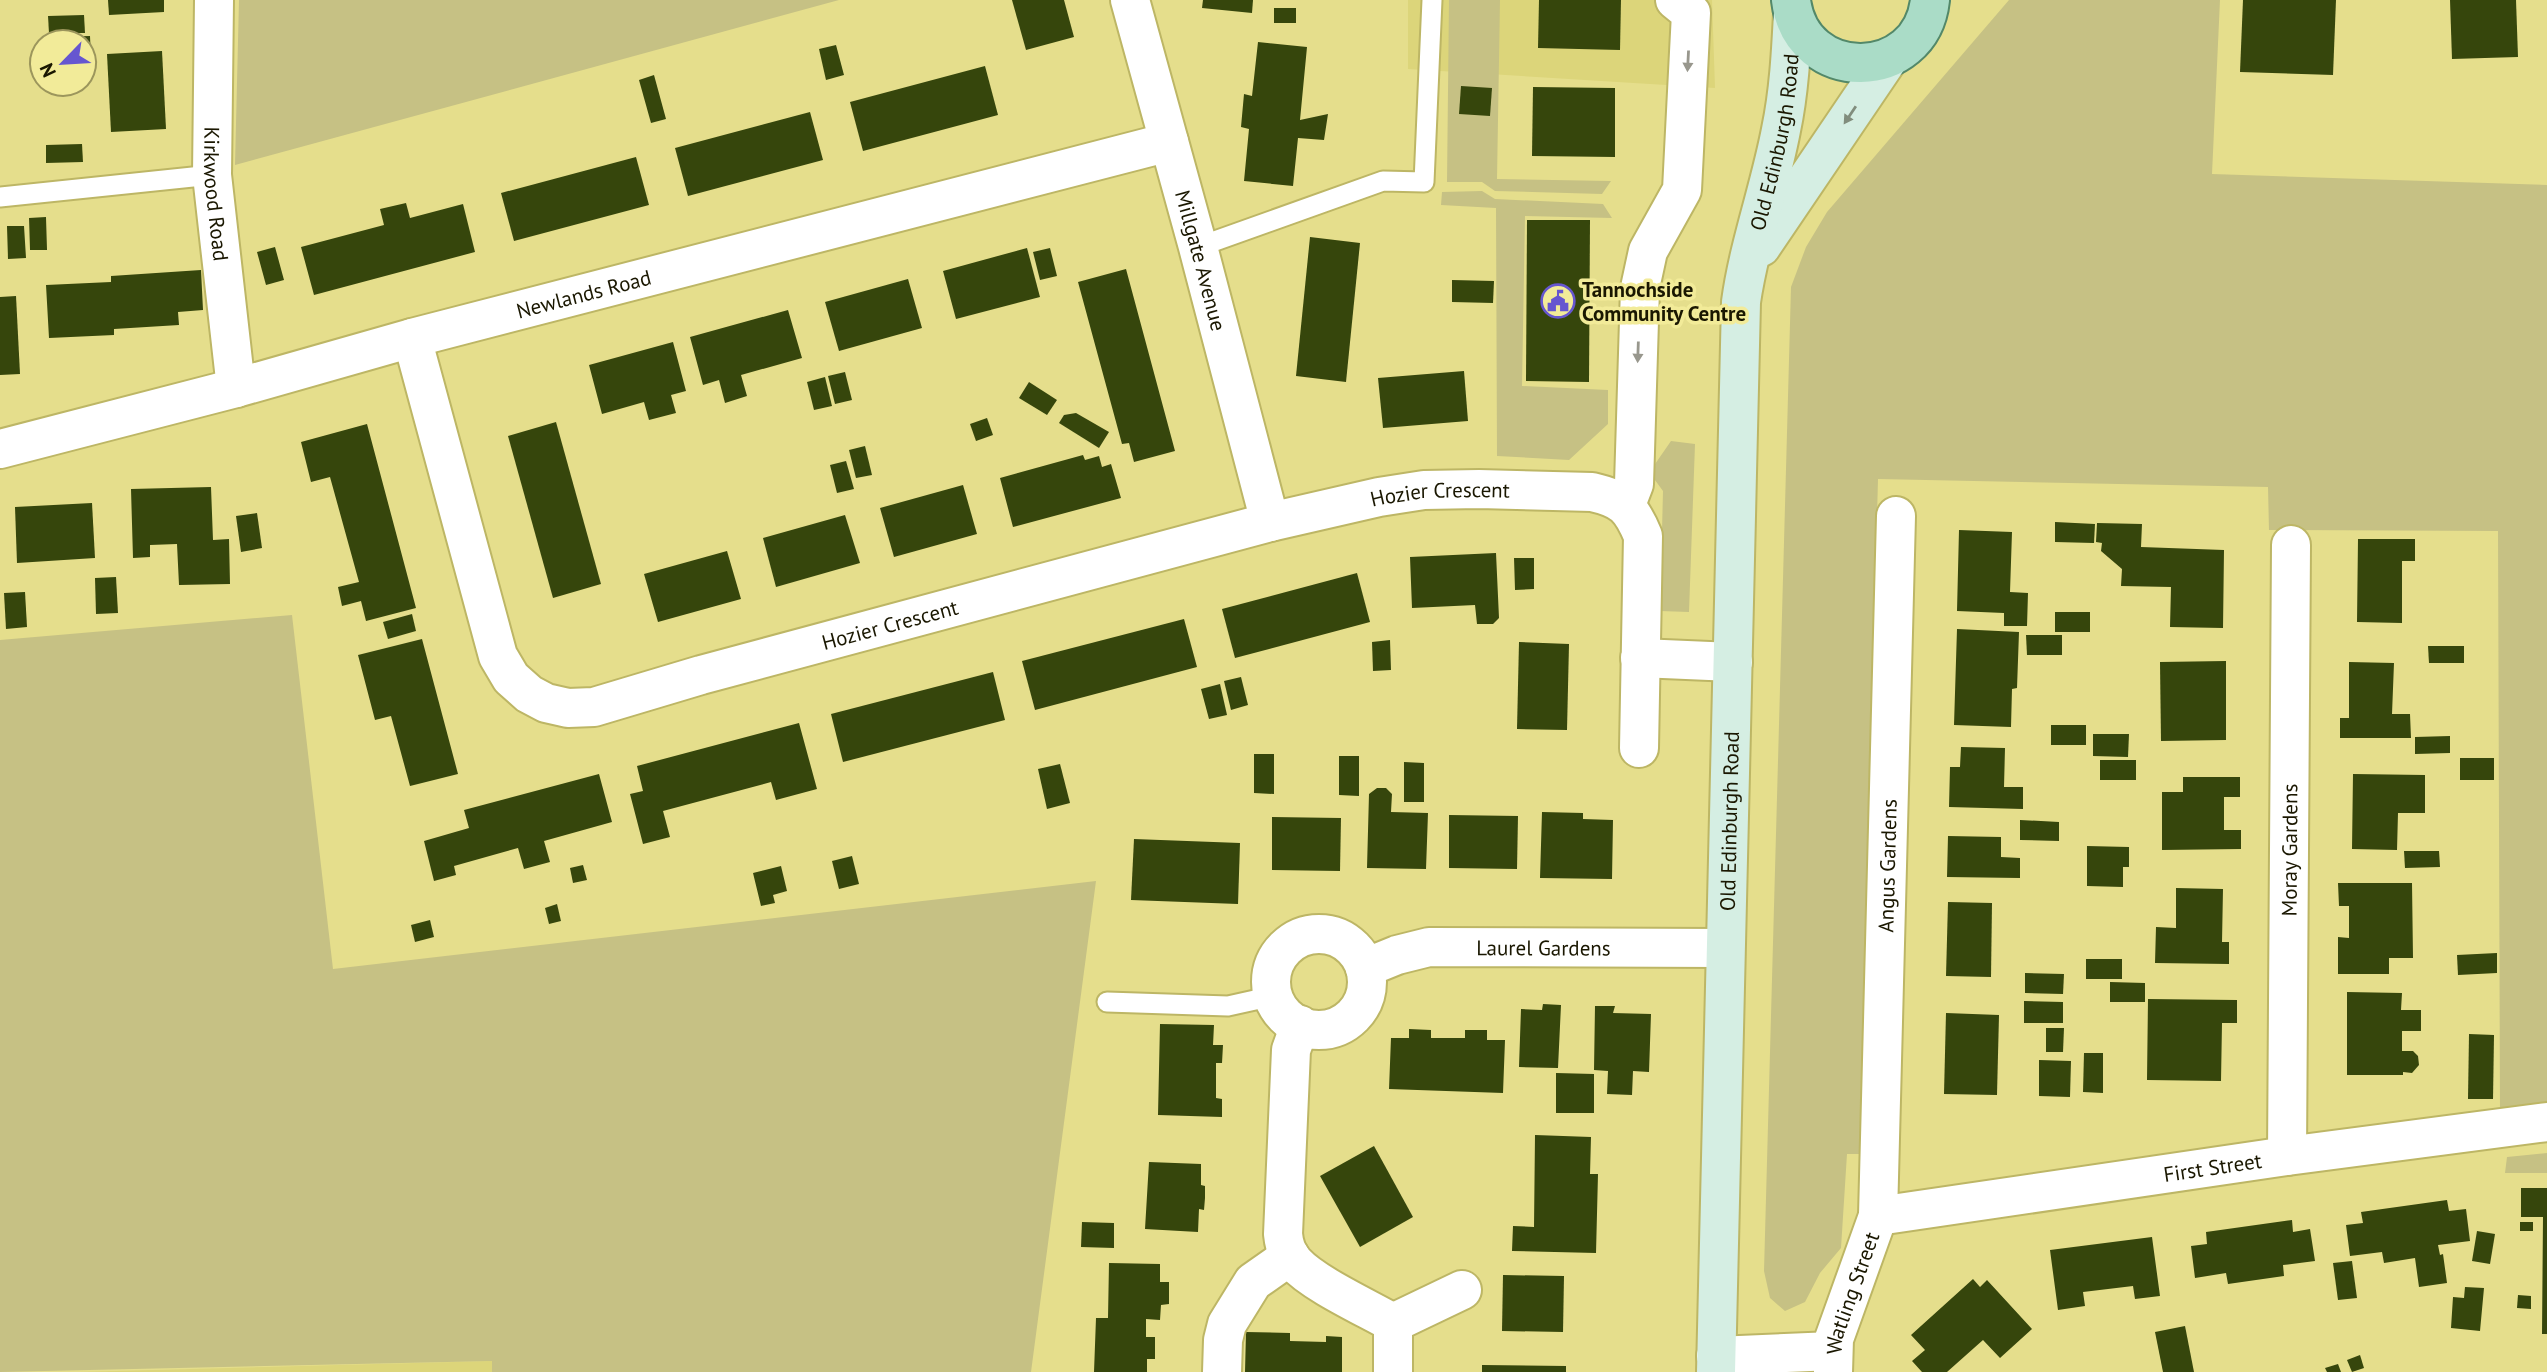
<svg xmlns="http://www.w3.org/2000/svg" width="2547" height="1372" viewBox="0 0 2547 1372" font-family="'PT Sans',sans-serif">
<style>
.built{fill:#dcd57a}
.green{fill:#c6c184}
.building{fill:#36460c}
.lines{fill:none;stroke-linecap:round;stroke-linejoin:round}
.lane-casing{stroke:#bdb665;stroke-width:23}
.street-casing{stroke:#bdb665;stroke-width:42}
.secondary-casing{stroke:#bdb665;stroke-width:42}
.primary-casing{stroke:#538869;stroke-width:42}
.lane{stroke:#fff;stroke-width:19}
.street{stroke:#fff;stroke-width:38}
.secondary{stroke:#d5eee3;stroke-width:38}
.primary{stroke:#aadcc7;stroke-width:38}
.oneway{fill:#98978d}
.oneway2{fill:#818d7d}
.labels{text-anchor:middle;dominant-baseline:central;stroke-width:7;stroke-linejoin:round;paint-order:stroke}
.street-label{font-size:21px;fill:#1a1701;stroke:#f2eb99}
.poi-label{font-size:21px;font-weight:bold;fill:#1a1701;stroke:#f2eb99;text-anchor:start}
</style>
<rect width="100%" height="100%" fill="#e5de8c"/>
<g class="built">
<path d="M1408 0H1712L1715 88 1408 69Z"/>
<path d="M492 1361V1372H79Z"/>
</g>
<g class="green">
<path d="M239 0H839L235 165Z"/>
<path d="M1449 0H1500L1497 179 1611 181 1602 194 1495 191 1482 182H1447Z"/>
<path d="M2009 0H2220L2212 174 2547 185V1108L2500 1113 2498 531 2269 530 2268 487 1878 479 1860 1154H1847L1841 1248 1820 1273 1805 1302 1785 1311 1770 1298 1764 1271 1791 287 1806 247 1827 212Z"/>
<path d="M1482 191 1495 199 1603 204 1612 218 1525 216 1522 386 1608 390V424L1569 460 1497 456 1496 208 1441 205 1442 192Z"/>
<path d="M1671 441 1695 444 1689 612 1660 611 1663 491 1652 476 1653 467Z"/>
<path d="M292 615 333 969 1096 881 1031 1372H492V1361L0 1372V640Z"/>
<path d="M2547 1153V1173H2505L2507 1157Z"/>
</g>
<g class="building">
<path d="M108 0H164V12L109 15Z"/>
<path d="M1012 0H1064L1074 37 1026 50Z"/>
<path d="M1203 0H1253L1252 13 1202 8Z"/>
<path d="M1539 0H1621L1620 50 1538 48Z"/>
<path d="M2243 0H2336L2333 75 2240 72Z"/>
<path d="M2450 0H2516L2518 57 2452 59Z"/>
<rect x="1274" y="8" width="22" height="15"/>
<path d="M84 15 85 33H49L48 16Z"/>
<path d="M90 36 91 59H84V42H50V37Z"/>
<path d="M1258 42 1307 47 1300 120 1328 114 1324 140 1298 138 1293 186 1244 181 1249 129 1241 127 1244 94 1252 96Z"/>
<path d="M836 45 844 75 826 80 819 49Z"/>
<path d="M162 51 166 129 111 132 107 54Z"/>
<path d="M985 66 998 115 863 151 850 102Z"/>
<path d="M654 75 666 119 651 123 639 80Z"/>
<path d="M1461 86 1492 88 1490 116 1459 114Z"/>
<path d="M1533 87 1615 88V157L1532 156Z"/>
<path d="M810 112 823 160 688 196 675 148Z"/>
<path d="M82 144 83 162 46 163V145Z"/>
<path d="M636 157 649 205 514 241 501 193Z"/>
<path d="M406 203 410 218 463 204 475 252 314 295 301 247 384 225 380 209Z"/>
<path d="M46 217 47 250H30L29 218Z"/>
<path d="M1527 220H1590L1589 382 1526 381Z"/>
<path d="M7 226H24L26 258 8 259Z"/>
<path d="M1310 237 1360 243 1346 382 1296 376Z"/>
<path d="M275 247 284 280 266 285 257 252Z"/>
<path d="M1027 248 1040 297 956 319 943 271Z"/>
<path d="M1050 248 1057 276 1040 280 1033 252Z"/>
<path d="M1126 269 1175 451 1134 462 1129 443 1122 444 1078 282Z"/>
<path d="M201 270 203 310 178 312 179 325 114 329V335L49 338 46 285 111 282V276Z"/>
<path d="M908 279 922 328 839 351 825 302Z"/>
<path d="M1452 280 1494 281 1493 303 1452 302Z"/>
<path d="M16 296 20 374 0 375V297Z"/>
<path d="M788 310 802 358 741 375 747 396 725 403 719 380 703 385 690 337Z"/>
<path d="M673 342 686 391 671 395 676 413 649 420 644 402 602 414 589 365Z"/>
<path d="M1464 371 1468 421 1383 428 1378 378Z"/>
<path d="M845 372 852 400 835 404 828 376Z"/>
<path d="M825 377 832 406 814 410 807 382Z"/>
<path d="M1029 382 1057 400 1047 415 1019 398Z"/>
<path d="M1076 413 1109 432 1099 448 1059 423 1064 415Z"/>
<path d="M987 418 993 435 976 441 970 424Z"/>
<path d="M556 422 601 584 553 598 508 436Z"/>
<path d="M367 424 416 608 366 621 361 601 342 606 338 587 359 582 330 477 311 482 301 442Z"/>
<path d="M865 446 872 475 856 478 849 450Z"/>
<path d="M1083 455 1085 460 1099 456 1102 467 1111 464 1121 498 1013 527 1000 478Z"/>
<path d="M846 461 854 489 837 493 830 465Z"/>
<path d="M963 485 977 534 894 557 880 508Z"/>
<path d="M211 487 213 540 229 539 230 584 179 585 177 544 150 545V557L133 558 131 489Z"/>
<path d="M92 503 95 558 17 563 15 507Z"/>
<path d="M257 513 262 548 241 552 236 516Z"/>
<path d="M845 515 860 563 776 587 763 538Z"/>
<path d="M2055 522 2095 524 2094 543 2055 542Z"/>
<path d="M2097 523 2142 524 2141 547 2224 550 2223 628 2170 627 2171 587 2121 586 2122 569 2101 551 2102 543 2096 542Z"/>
<path d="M1959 530 2012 532 2010 592 2028 593 2027 626H2004V613L1957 611Z"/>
<path d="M2358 539H2415V561H2402V623L2357 622Z"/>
<path d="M727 551 741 599 658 622 644 574Z"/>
<path d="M1496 553 1499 618 1493 624H1477L1475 605 1412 608 1410 557Z"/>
<path d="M1514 558H1534V589L1515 590Z"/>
<path d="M1357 573 1370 622 1235 658 1222 609Z"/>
<path d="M116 577 118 613 96 614 95 578Z"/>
<path d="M25 592 27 627 6 629 4 593Z"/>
<rect x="2055" y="612" width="35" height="20"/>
<path d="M412 614 416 631 388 639 383 622Z"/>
<path d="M1184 619 1197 667 1035 710 1022 661Z"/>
<path d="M1957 629 2019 632 2017 688 2012 689 2011 727 1954 725Z"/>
<path d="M2026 635H2062V655H2027Z"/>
<path d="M422 639 458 774 410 786 391 716 375 720 358 655Z"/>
<path d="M1390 640 1391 670 1373 671 1372 642Z"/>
<path d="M1519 642 1569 644 1567 730 1517 729Z"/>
<path d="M2428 646H2464V663H2429Z"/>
<path d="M2226 661V740L2161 741 2160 662Z"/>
<path d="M2349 662 2394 663 2392 714H2410L2411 738H2340V718H2349Z"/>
<path d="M993 672 1005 720 843 762 831 714Z"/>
<path d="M1241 677 1248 705 1231 710 1224 681Z"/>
<path d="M1220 684 1227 715 1209 719 1201 689Z"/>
<path d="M799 723 817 789 776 800 771 782 663 811 670 837 643 844 630 794 643 791 637 766Z"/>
<rect x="2051" y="725" width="35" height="20"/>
<path d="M2093 734H2129L2128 757 2093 756Z"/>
<path d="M2450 736V753L2415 754V737Z"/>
<path d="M1961 747 2005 748 2004 787H2023V809L1949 807 1950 767H1960Z"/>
<path d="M1254 754H1274V794L1254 793Z"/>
<path d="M1339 756H1359V796L1339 795Z"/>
<rect x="2460" y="758" width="34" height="22"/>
<rect x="2100" y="760" width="36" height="20"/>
<path d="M1404 762 1424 763V802H1404Z"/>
<path d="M1060 764 1070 803 1047 809 1038 769Z"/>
<path d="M599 774 612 822 544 841 550 862 524 869 518 848 454 866 456 875 434 881 424 841 469 828 464 810Z"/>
<path d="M2353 774 2425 775V813H2398L2397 850 2352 849Z"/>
<path d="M2183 777H2240V797H2224V830H2241V849L2162 850V792H2183Z"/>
<path d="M1377 788H1386L1392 794 1391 812 1428 813 1426 869 1367 868 1369 794Z"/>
<path d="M1542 812 1583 813V819L1613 820 1612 879 1540 878Z"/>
<path d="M1449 815 1518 816 1517 869 1449 868Z"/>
<path d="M1272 817 1341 818 1340 871 1272 870Z"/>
<path d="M2020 820 2059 822V841L2020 840Z"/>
<path d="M1948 836 2001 837V857L2020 858V878L1947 877Z"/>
<path d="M1134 839 1240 843 1238 904 1131 900Z"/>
<path d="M2087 846 2129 847V867H2123V887L2087 886Z"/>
<path d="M2404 851H2439L2440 867 2405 868Z"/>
<path d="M852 856 859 884 839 889 832 861Z"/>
<path d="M583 865 587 880 573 883 570 868Z"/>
<path d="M781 866 787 891 773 895 775 903 761 906 753 873Z"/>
<path d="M2338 883H2412L2413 958H2389V974H2338V937L2349 938V906H2339Z"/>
<path d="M2176 888 2223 889 2222 942H2229V964L2155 963 2156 927 2176 928Z"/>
<path d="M1948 902 1992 903 1991 977 1946 976Z"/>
<path d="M557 904 561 921 549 924 545 908Z"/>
<path d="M430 920 434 937 415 942 411 925Z"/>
<path d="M2497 953V973L2458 975 2457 955Z"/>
<rect x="2086" y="959" width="36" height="20"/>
<path d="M2025 973 2064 974 2063 994 2025 993Z"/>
<path d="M2110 982 2145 983V1002H2110Z"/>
<path d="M2347 992 2402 993 2401 1010H2421V1031H2402V1051H2413L2418 1056 2419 1065 2412 1073 2403 1072V1075H2347Z"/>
<path d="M2148 999 2237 1000V1023H2222L2221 1081 2147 1080Z"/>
<path d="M2024 1001 2063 1002V1023H2024Z"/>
<path d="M1543 1004 1561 1005 1558 1068 1519 1067 1521 1009 1542 1010Z"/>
<path d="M1595 1006H1615L1613 1013 1651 1014 1649 1072 1633 1071 1632 1095 1607 1094 1608 1071 1594 1070Z"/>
<path d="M1946 1013 1999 1015 1997 1095 1944 1094Z"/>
<path d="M1160 1024 1214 1025 1213 1045H1223L1222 1063H1216V1098L1222 1099V1117L1158 1115Z"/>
<path d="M2046 1028H2064L2063 1052H2046Z"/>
<path d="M1409 1029 1431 1030V1038H1465V1030H1487V1040H1505L1503 1093 1389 1089 1391 1038H1409Z"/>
<path d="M2469 1034 2494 1035 2493 1099H2468Z"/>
<path d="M2084 1053H2103V1093L2083 1092Z"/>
<path d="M2039 1060 2071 1061 2070 1097 2039 1096Z"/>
<path d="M1556 1073 1594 1074V1113H1556Z"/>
<path d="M1535 1135 1591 1137 1590 1174H1598L1596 1253 1512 1251 1513 1226 1534 1227Z"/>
<path d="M1374 1146 1413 1217 1360 1247 1320 1176Z"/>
<path d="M1149 1162 1201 1164V1185L1205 1186V1198L1204 1210 1199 1209 1198 1232 1145 1229Z"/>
<path d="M2521 1188H2547V1334H2542L2543 1217H2521Z"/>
<path d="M2447 1200 2449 1211 2466 1209 2470 1241 2438 1245 2440 1255 2443 1254 2447 1283 2419 1287 2415 1258 2384 1263 2382 1252 2350 1256 2346 1225 2363 1223 2361 1212Z"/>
<path d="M2292 1220 2293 1232 2310 1229 2315 1261 2283 1265 2284 1276 2228 1284 2226 1273 2195 1278 2191 1246 2207 1244 2206 1232Z"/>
<path d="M1082 1222 1114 1223V1248L1081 1247Z"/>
<rect x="2520" y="1222" width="13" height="9"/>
<path d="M2477 1231 2495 1234 2490 1264 2472 1261Z"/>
<path d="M2152 1237 2160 1296 2135 1299 2133 1286 2083 1292 2085 1306 2058 1310 2050 1250Z"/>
<path d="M2352 1261 2357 1298 2338 1300 2333 1263Z"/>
<path d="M1109 1263 1160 1264V1282H1169V1304L1161 1305 1160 1320 1146 1319V1337H1155V1359H1147V1372H1094L1096 1318H1108Z"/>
<path d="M1503 1275 1564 1276 1563 1332 1502 1331Z"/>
<path d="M1973 1279 1980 1287 1987 1280 2032 1329 2000 1358 1983 1340 1947 1372H1922L1912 1361 1925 1350 1911 1335Z"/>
<path d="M2465 1287 2484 1288 2480 1331 2451 1328 2453 1297 2464 1298Z"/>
<path d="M2518 1295 2531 1296V1309L2517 1308Z"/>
<path d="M2185 1326 2194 1372H2163L2155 1332Z"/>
<path d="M1246 1332 1290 1333V1341L1326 1342V1336L1342 1337V1372H1245Z"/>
<path d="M2360 1355 2364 1368 2352 1372 2347 1360Z"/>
<path d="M2338 1364 2341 1372H2327L2325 1368Z"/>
<path d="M1482 1365 1566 1366V1372H1482Z"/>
</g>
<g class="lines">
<defs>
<g id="lane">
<path d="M0 197 212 175"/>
<path d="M1198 247 1383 181 1424 182 1432 0"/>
<path d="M1107 1002 1228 1006 1273 996"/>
</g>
<g id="street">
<path id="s1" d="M214 0 212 175 236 388"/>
<path id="s2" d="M1130 0 1198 247 1270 522"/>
<path id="s3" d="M412 338 498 656 511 678 529 694 546 703 568 708 594 707 701 675 1270 522 1379 497 1424 490 1479 489 1592 492C1623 499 1631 507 1643 536L1639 748"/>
<path id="s4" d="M0 449 236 388 412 338 1169 142"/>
<path d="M1626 505 1634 484 1640 288 1648 251 1682 190 1691 13 1675 0"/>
<path d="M1640 658 1733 662"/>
<circle cx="1319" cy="982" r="48"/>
<path id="s5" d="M1365 968 1397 955 1429 947 1724 948"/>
<path d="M1300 1025 1291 1050 1283 1234C1284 1245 1287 1255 1295 1263 1314 1284 1367 1308 1393 1323"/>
<path id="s6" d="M2287 1156 2291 545"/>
<path id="s7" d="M1878 1216 2287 1156 2547 1122"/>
<path d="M1716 1356 1833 1351"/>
<path d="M1222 1372 1223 1340 1227 1324 1253 1282 1290 1256"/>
<path d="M1393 1372V1323L1462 1290"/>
<path id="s8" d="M1833 1372 1834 1339 1878 1216 1896 516"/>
</g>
<g id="secondary">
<path d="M1761 247 1889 58"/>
<path id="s9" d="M1716 1372 1741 302C1749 244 1770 188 1781 130 1789 92 1791 53 1793 14"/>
</g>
<path id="primary" d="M1791 0C1801 85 1921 83 1930 0"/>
</defs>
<use href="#lane" class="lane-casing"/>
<use href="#street" class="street-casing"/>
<use href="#secondary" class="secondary-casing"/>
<use href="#primary" class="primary-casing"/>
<use href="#lane" class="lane"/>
<use href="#street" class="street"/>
<use href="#secondary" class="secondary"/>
<use href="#primary" class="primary"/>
</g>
<defs><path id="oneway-solid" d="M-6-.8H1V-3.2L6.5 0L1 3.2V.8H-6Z" transform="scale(1.75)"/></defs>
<g class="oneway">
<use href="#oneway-solid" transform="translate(1688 61) rotate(93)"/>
<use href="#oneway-solid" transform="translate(1638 352) rotate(92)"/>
</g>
<use class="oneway2" href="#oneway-solid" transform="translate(1850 115) rotate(124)"/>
<defs>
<symbol id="civic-ring" viewBox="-11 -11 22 22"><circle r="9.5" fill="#f2eb99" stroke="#6656d0" stroke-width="1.5"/><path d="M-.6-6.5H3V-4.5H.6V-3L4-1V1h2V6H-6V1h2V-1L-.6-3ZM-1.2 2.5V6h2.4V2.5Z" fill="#6656d0"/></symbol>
</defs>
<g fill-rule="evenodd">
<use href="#civic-ring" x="1539" y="282" width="38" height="38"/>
</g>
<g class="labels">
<g class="street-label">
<text stroke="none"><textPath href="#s9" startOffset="1234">Old Edinburgh Road</textPath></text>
<text stroke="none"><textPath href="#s1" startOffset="194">Kirkwood Road</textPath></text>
<text stroke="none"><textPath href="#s2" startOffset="270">Millgate Avenue</textPath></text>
<text stroke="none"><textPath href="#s4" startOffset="604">Newlands Road</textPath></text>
<text stroke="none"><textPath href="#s3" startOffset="1321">Hozier Crescent</textPath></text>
<text stroke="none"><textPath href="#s3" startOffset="754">Hozier Crescent</textPath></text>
<text stroke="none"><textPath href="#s9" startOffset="551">Old Edinburgh Road</textPath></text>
<text stroke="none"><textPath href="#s6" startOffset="306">Moray Gardens</textPath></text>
<text stroke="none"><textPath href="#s8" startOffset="514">Angus Gardens</textPath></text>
<text stroke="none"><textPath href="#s5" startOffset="182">Laurel Gardens</textPath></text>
<text stroke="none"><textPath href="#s7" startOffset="338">First Street</textPath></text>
<text stroke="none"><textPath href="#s8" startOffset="82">Watling Street</textPath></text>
</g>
<g class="poi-label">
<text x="1582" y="289">Tannochside<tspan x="1582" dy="24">Community Centre</tspan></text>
</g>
</g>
<g transform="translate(63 63) rotate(245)"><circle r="33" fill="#f2eb99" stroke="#9c965c" stroke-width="2"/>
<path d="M0-5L12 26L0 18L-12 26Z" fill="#6656d0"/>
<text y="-10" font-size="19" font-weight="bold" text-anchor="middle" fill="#1a1701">N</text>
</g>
</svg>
